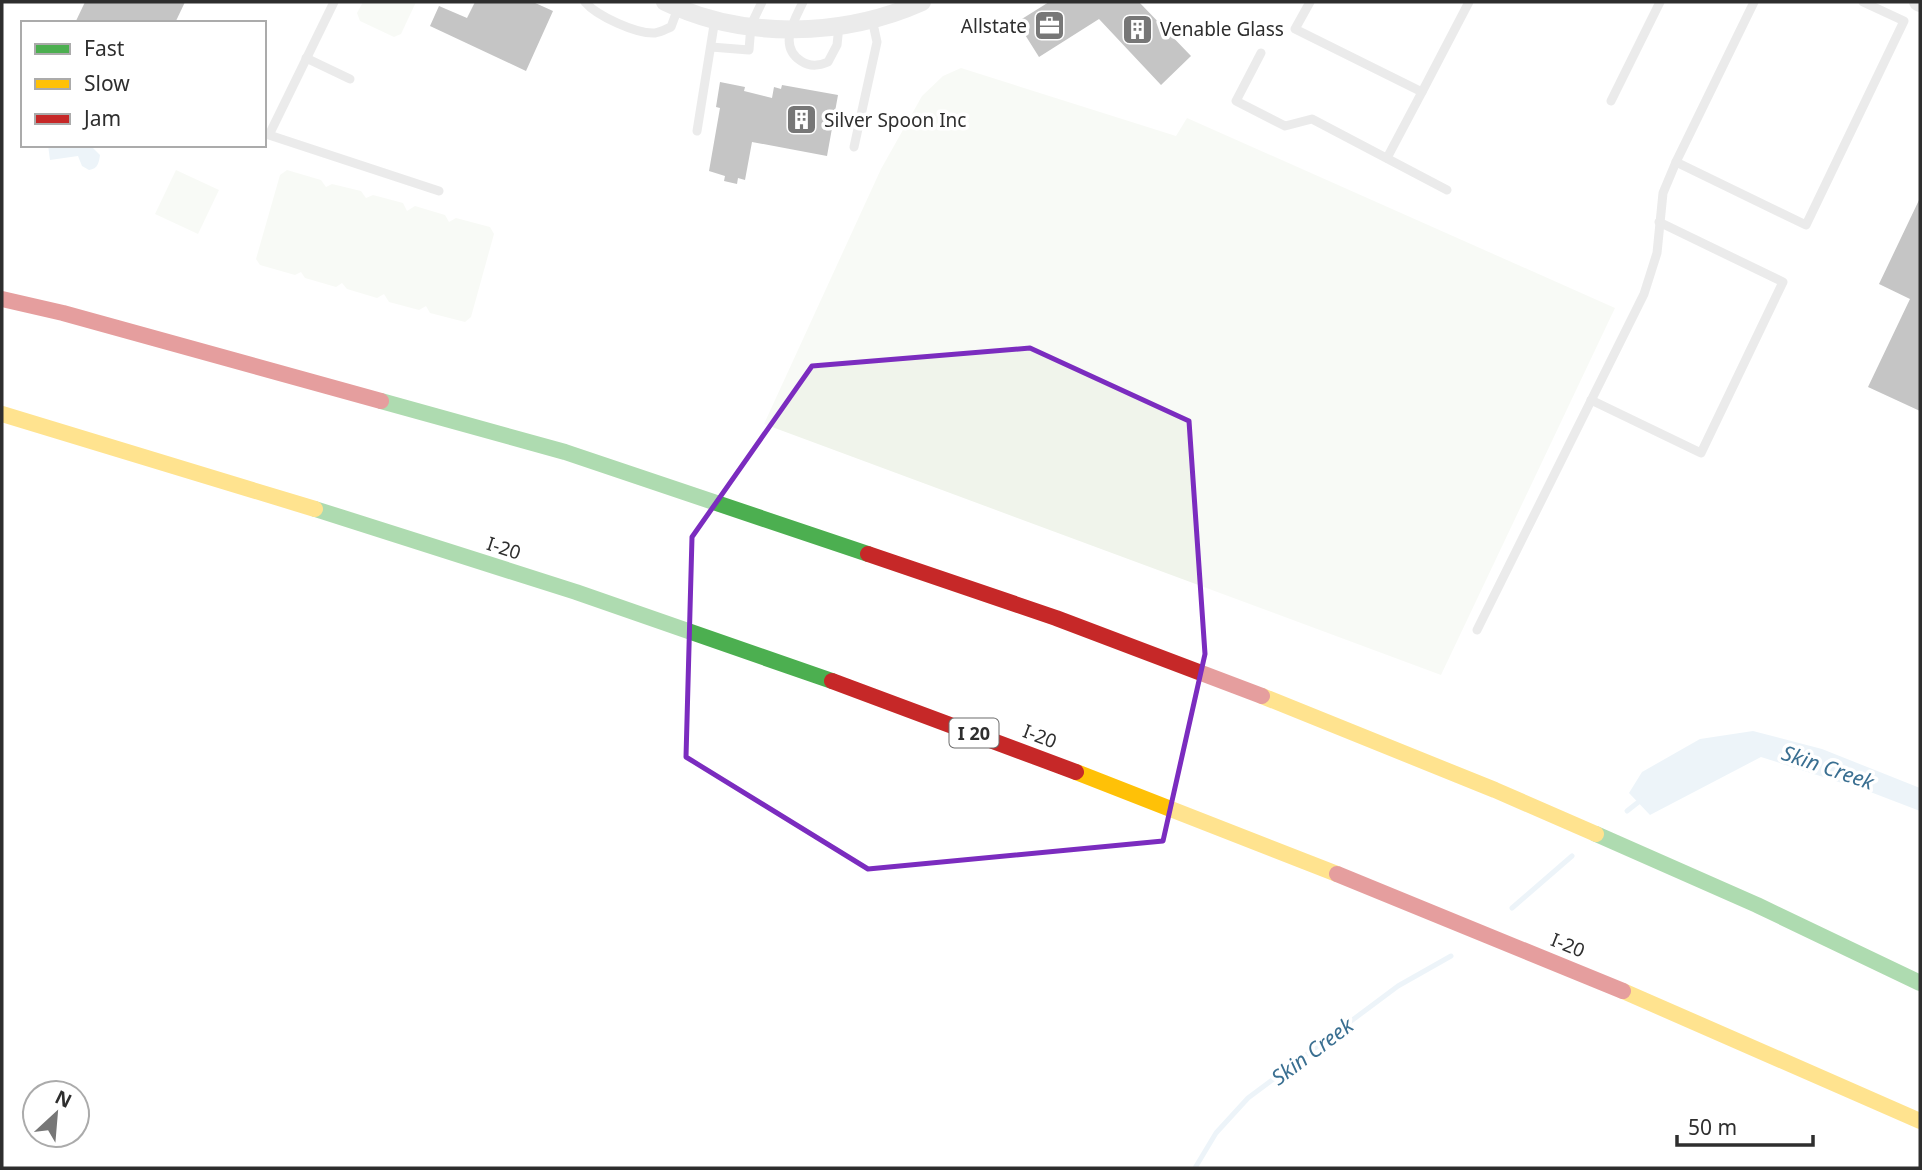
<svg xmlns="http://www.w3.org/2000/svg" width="1922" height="1170" viewBox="0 0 1922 1170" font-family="'Noto Sans',sans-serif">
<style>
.green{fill:#f0f4eb}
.water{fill:#d7e7f2}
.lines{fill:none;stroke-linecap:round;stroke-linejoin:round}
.stream{stroke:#d7e7f2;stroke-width:5}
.building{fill:#7e7e7e}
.lane{stroke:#d3d3d3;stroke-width:9}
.street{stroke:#d3d3d3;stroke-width:18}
.fast{stroke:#4caf50;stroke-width:16}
.slow{stroke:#ffc107;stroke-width:16}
.jam{stroke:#c62828;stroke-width:16}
.marked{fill:none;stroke:#7b2cbf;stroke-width:5;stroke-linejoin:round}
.labels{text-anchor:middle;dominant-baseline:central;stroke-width:7;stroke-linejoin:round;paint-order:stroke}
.shield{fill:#fff;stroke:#6d6d6d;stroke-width:2}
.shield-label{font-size:18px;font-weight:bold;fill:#2e2e2e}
.poi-label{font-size:19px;fill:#2e2e2e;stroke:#fff;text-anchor:start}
.street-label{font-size:19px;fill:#2e2e2e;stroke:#fff}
.water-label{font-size:21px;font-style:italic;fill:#3a6f91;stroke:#fff}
</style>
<rect width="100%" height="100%" fill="#fff"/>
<g class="green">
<path d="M363 2H416L401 34 394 37 360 21 357 13Z"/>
<path d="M961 68 1176 136 1187 118 1615 308 1441 675 764 424 881 169 922 96 943 76Z"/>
<path d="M176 170 219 190 198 234 155 214Z"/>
<path d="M287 170 321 180 326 187 332 184 361 191 366 198 373 195 403 203 407 211 415 206 445 215 449 222 456 218 490 227 494 234 471 317 465 322 430 313 426 306 419 310 389 302 384 294 377 298 347 289 342 283 336 287 305 278 301 272 295 275 260 265 256 259 280 175Z"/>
</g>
<g class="water">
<path d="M48 145H90L100 155C99 162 98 169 89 170L82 166 78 156 50 160Z"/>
<path d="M1753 731 1822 749 1920 788V811L1873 793 1761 757 1650 815 1629 793 1642 772 1700 739Z"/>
</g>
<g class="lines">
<g class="stream">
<path d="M1627 811 1641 800"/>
<path d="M1512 908 1572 856"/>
<path d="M1195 1168 1216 1133 1248 1098 1398 986 1451 956"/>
</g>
</g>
<g class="building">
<path d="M85 2H185L175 23H75Z"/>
<path d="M475 2H533L553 11 526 71 430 26 439 6 467 18Z"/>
<path d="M1049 2H1139L1191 56 1161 85 1099 19 1039 57 1017 22Z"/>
<path d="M720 82 745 87 744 91 772 98 774 87 781 89 782 85 838 95 827 156 752 142 745 180 738 178 737 184 724 181 725 176 709 171 720 108 716 107Z"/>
<path d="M1920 198V411L1868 387 1910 299 1879 284Z"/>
</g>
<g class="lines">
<g class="lane">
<path d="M334 2 269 135 439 191"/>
<path d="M585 2C597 16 636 34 655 33 661 32 666 29 671 27L678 8"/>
<path d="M803 2C794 21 778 46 801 61 810 67 819 66 828 62L837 45 839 26"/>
<path d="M1310 2 1295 29 1422 92 1469 2"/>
<path d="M1754 2 1676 162 1806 225 1904 21 1863 2"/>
<path d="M711 47 749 50 751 25 762 2"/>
<path d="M1261 53 1236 101 1285 126 1312 119 1447 190"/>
<path d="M306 58 350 79"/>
<path d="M1611 101 1660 2"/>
<path d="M697 131 715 19"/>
<path d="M854 147 877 42 872 19"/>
<path d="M1387 158 1422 92"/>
<path d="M1591 400 1701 453 1783 282 1659 222"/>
<path d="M1477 630 1644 294 1657 253 1663 193 1676 162"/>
</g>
<g class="street">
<path d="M665 2C744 40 844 37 922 2"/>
<path d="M1918 2 1920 3"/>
</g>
<g class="fast">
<path d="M381 401 565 452 868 554"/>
<path d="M315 509 576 592 832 681"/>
<path d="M1596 834 1757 905 1920 983"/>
</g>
<g class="slow">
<path d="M2 414 315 509"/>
<path d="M1262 696 1495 790 1596 834"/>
<path d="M1076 772 1337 874"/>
<path d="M1623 991 1920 1121"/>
</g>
<g class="jam">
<path d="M2 299 63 313 381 401"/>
<path d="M868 554 1056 618 1262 696"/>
<path d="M832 681 1076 772"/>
<path d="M1337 874 1623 991"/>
</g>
</g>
<path d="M0 0H1922V1170H0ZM1030 348 1189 421 1205 654 1163 841 868 869 686 757 692 537 812 366Z" fill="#fff" fill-opacity=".55" fill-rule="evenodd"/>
<path class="marked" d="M1030 348 1189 421 1205 654 1163 841 868 869 686 757 692 537 812 366Z"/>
<defs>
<symbol id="office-square" viewBox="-11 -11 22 22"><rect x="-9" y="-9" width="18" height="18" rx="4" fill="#777" stroke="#fff"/><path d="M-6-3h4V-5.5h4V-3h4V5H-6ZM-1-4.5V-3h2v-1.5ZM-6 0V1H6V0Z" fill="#fff"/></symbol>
<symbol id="building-square" viewBox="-11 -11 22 22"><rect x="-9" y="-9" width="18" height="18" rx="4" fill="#777" stroke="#fff"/><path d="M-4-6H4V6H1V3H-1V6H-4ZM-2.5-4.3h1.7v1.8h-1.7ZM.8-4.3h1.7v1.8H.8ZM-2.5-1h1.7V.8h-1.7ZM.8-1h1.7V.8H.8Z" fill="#fff"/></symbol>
</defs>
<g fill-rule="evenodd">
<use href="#office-square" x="1032" y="8" width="35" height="35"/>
<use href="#building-square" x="1120" y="12" width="35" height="35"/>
<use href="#building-square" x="784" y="102" width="35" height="35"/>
</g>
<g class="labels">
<rect class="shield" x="949.5" y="718.5" width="49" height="29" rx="5"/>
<g class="shield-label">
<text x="974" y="733">I 20</text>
</g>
<g class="poi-label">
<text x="1027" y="26" text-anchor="end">Allstate</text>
<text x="1160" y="29">Venable Glass</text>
<text x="824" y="120">Silver Spoon Inc</text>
</g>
<g class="street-label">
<text transform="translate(504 548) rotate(18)">I-20</text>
<text transform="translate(1040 736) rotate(21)">I-20</text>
<text transform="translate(1568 945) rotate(22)">I-20</text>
</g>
<g class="water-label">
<text transform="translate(1828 767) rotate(19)">Skin Creek</text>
<text transform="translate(1312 1051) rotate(-37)">Skin Creek</text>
</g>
</g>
<rect width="1922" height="1170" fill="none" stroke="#2e2e2e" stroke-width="7"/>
<rect x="21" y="21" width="245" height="126" fill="#ffffff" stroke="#ababab" stroke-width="2"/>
<rect x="35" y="44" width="35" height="10" fill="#4caf50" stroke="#ababab" stroke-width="2"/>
<text x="84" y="56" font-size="21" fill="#2e2e2e">Fast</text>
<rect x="35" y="79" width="35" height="10" fill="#ffc107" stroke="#ababab" stroke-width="2"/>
<text x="84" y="91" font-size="21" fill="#2e2e2e">Slow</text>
<rect x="35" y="114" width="35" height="10" fill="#c62828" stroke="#ababab" stroke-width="2"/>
<text x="84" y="126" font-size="21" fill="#2e2e2e">Jam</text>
<g transform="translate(56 1114) rotate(26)"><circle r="33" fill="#ffffff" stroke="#ababab" stroke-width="2"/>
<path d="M0-5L12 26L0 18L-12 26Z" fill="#777777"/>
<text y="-10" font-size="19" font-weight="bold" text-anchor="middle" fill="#2e2e2e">N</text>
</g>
<path d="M1677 1135v10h136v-10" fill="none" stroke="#2e2e2e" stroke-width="3.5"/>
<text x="1688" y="1135" font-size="21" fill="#2e2e2e" stroke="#ffffff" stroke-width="5" paint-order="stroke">50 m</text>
</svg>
